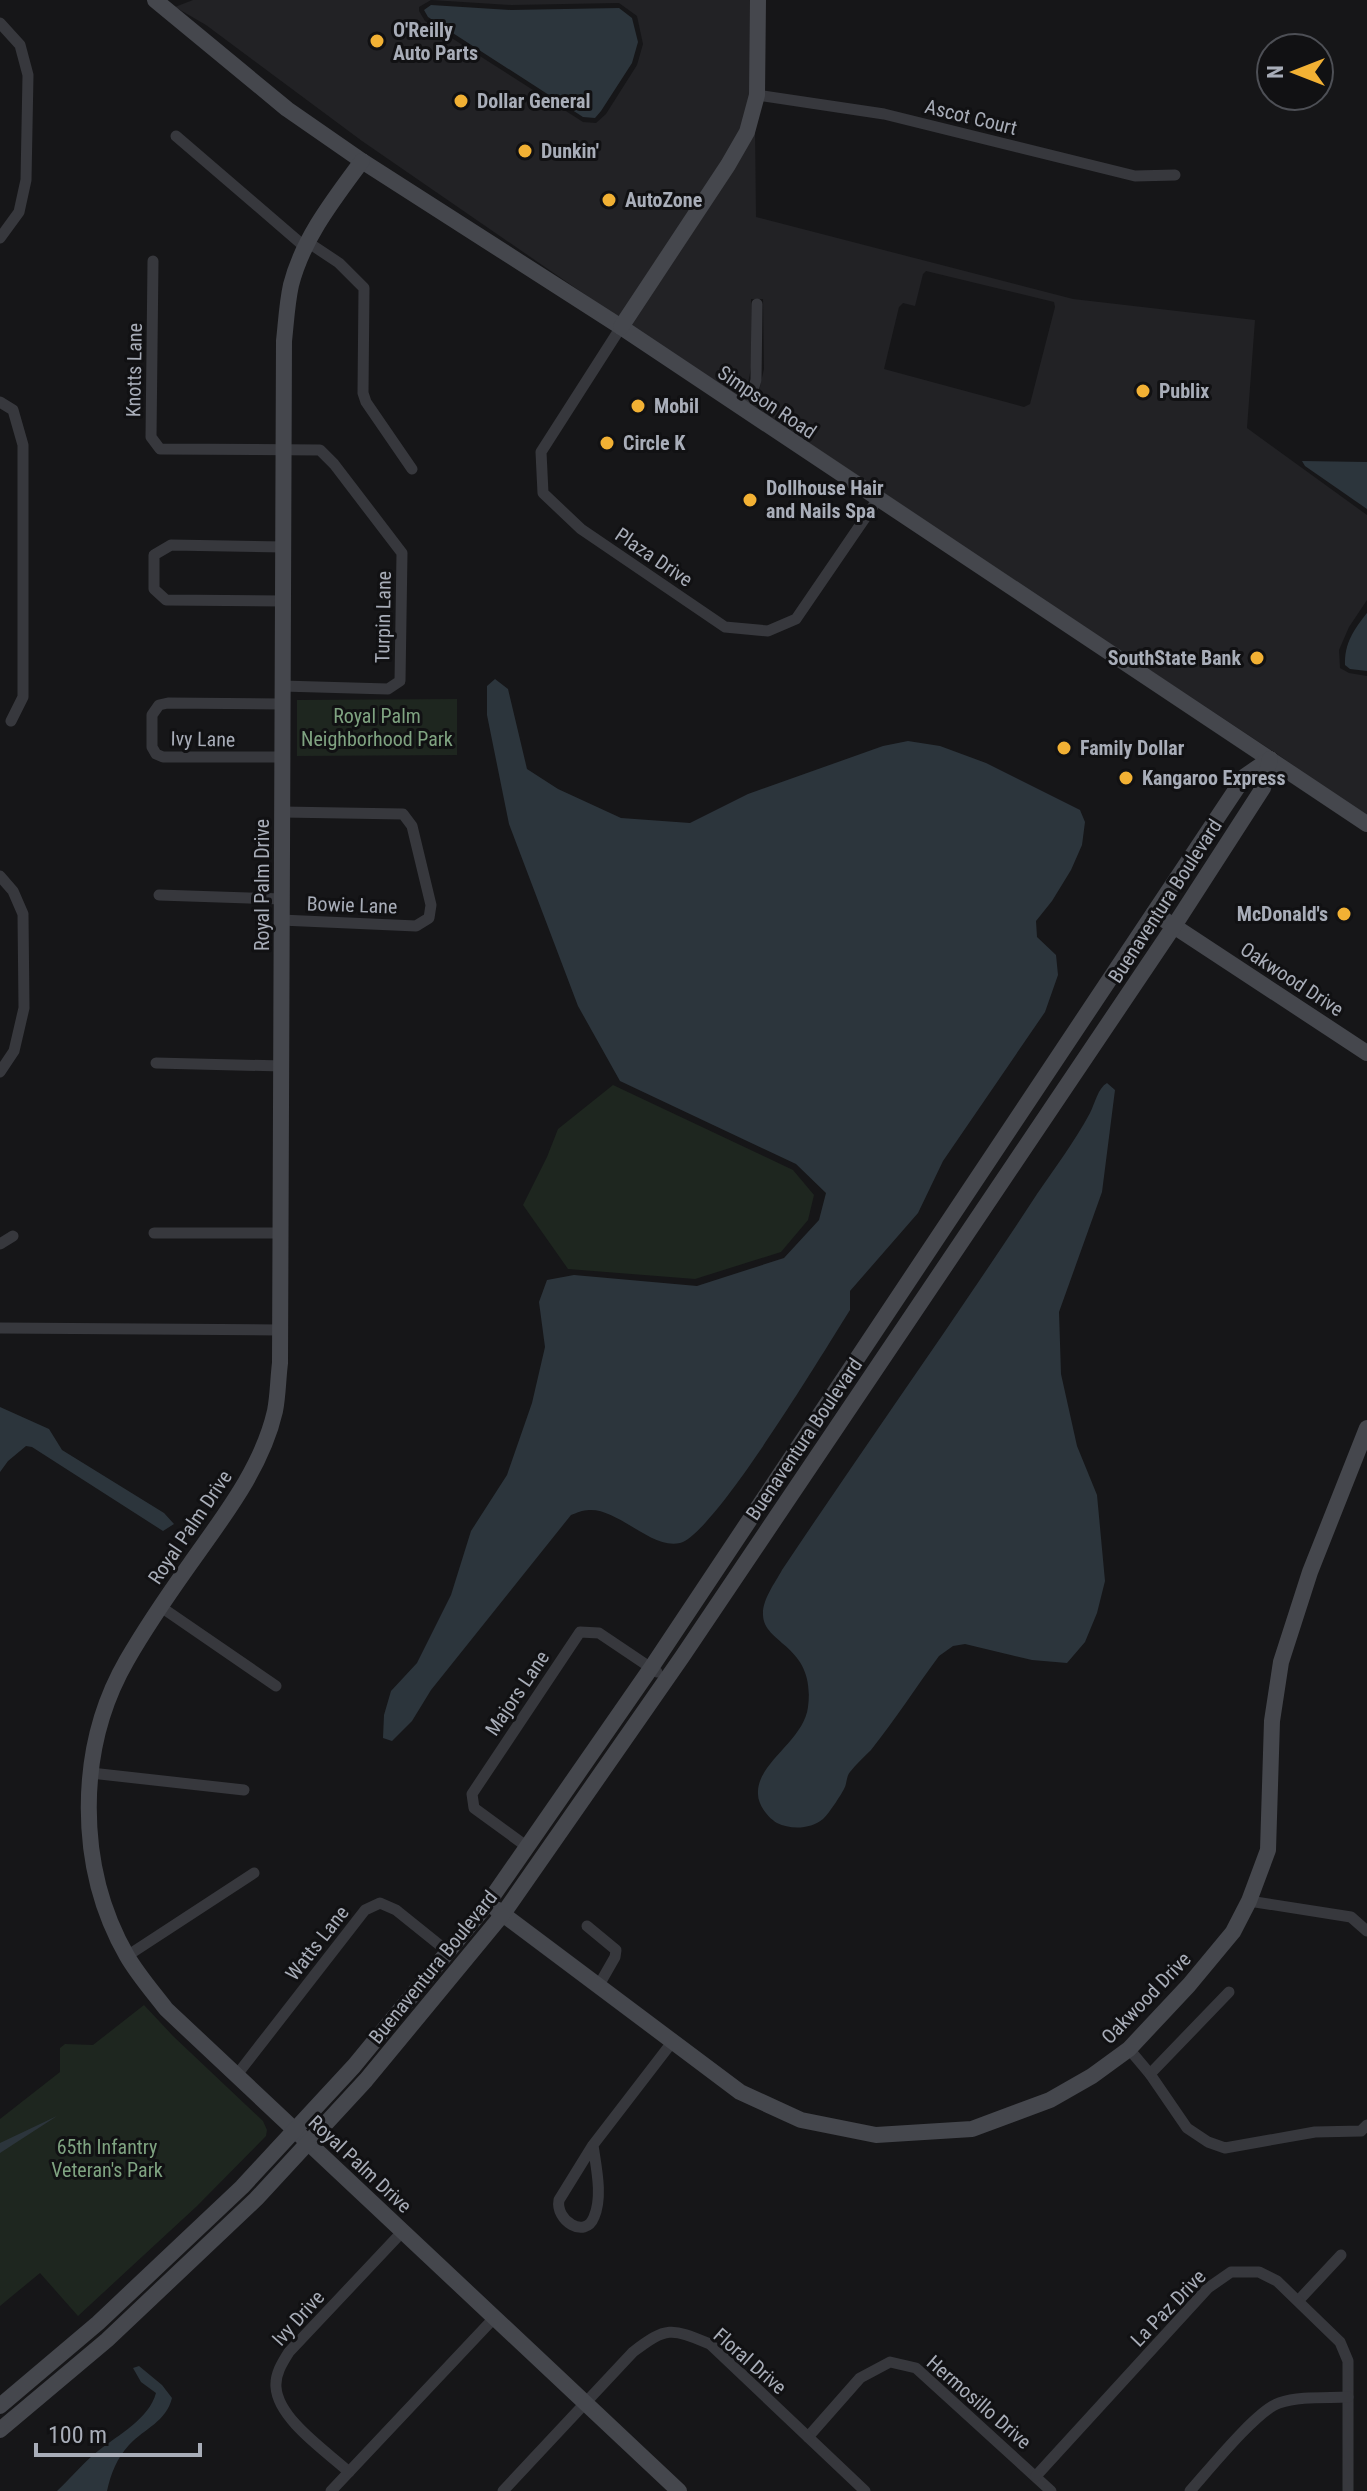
<svg xmlns="http://www.w3.org/2000/svg" width="1367" height="2491" viewBox="0 0 1367 2491" font-family="'Roboto Condensed',sans-serif">
<style>
.built{fill:#222225;fill-rule:evenodd}
.green{fill:#1e261f}
.water{fill:#2c353c}
.lines{fill:none;stroke-linecap:round;stroke-linejoin:round}
.street{stroke:#37383d;stroke-width:11}
.secondary{stroke:#45474d;stroke-width:16}
.poi-dot{fill:#f2b134;stroke:#111113;stroke-width:3}
.labels{text-anchor:middle;dominant-baseline:central;stroke-width:6;stroke-linejoin:round;paint-order:stroke}
.poi-label{font-size:20px;font-weight:bold;fill:#a8adb8;stroke:#111113;text-anchor:start}
.street-label{font-size:20px;fill:#a8adb8;stroke:#111113}
.park-label{font-size:20px;fill:#7fa381;stroke:#111113}
</style>
<rect width="100%" height="100%" fill="#161618"/>
<g class="built">
<path d="M193 0H751L750 95 741 130 723 162 619 318 362 141 206 25 175 7ZM431 0 511 5 619 3 637 16 643 44 637 65 606 114 596 123 583 122 425 21 419 11V7Z"/>
<path d="M755 128 756 217 1073 299 1255 320 1247 428 1367 515V600L1349 627 1339 650 1340 668 1349 673 1367 676V817L1277 754 749 405 759 391 764 369 763 299H751V368L747 388 739 398 629 325ZM926 271 1054 302 1055 307 1030 404 1024 407 884 369 899 307 903 303 915 306 923 274Z"/>
</g>
<g class="green">
<path d="M457 699V755L297 756V700Z"/>
<path d="M613 1085 793 1170 814 1195 808 1220 781 1252 695 1279 568 1269 523 1205 547 1157 558 1129Z"/>
<path d="M144 2005 173 2036 263 2121 267 2130 266 2136 197 2206 78 2316 40 2273 0 2306V2119L60 2072V2048L65 2044 93 2045Z"/>
</g>
<g class="water">
<path d="M431 5 511 10 619 8 632 18 638 42 632 63 601 111 595 118 583 117 428 17 424 10Z"/>
<path d="M1302 461 1367 462V509L1305 466Z"/>
<path d="M1367 613V671L1350 669 1345 665C1344 644 1354 629 1367 613Z"/>
<path d="M495 679 508 689 527 769 558 789 621 818 690 823 748 794 883 746 908 741 940 746 986 763 1080 810 1085 822 1082 845 1071 870 1052 901 1036 921 1037 937 1056 955 1058 975 1045 1012 943 1161 918 1213 850 1291V1310C826 1348 714 1535 680 1543 652 1550 618 1508 589 1510 583 1510 576 1513 571 1515L431 1690 412 1721 392 1741 383 1738 384 1715 391 1691 417 1663 451 1595 471 1531 507 1475 532 1403 545 1347 539 1302 547 1280 574 1275 697 1286 784 1258 819 1220 826 1193 796 1164 620 1081 578 1006 509 824 487 715V686Z"/>
<path d="M1107 1083 1115 1090 1102 1192 1059 1312 1061 1374 1077 1446 1097 1495 1105 1581 1097 1613 1085 1642 1067 1663 1032 1660 965 1644 953 1646 939 1656C916 1687 895 1720 871 1750 864 1757 856 1764 850 1772 846 1777 847 1784 844 1789 841 1795 828 1815 823 1819 811 1829 791 1830 777 1823 768 1818 758 1805 758 1794 756 1763 804 1741 808 1707 816 1645 764 1645 763 1615 762 1600 775 1583 782 1570 866 1444 954 1321 1037 1194 1055 1168 1075 1141 1090 1113 1095 1103 1098 1088 1107 1083Z"/>
<path d="M0 1407 49 1429 62 1450 164 1513 174 1524 163 1531 32 1447 26 1446 8 1461 0 1472Z"/>
<path d="M57 2116 0 2153V2143Z"/>
<path d="M139 2366 162 2385 172 2398C166 2422 145 2428 129 2445 117 2458 111 2473 107 2491H57C71 2478 84 2462 98 2451 118 2435 149 2419 156 2393L141 2382 133 2368Z"/>
</g>
<g class="lines">
<g class="street">
<path d="M0 23 20 45 28 75 26 180 19 212 0 238"/>
<path d="M757 95 884 114 1135 176 1175 175"/>
<path d="M176 136 305 247 312 245 339 263 364 288 363 393 366 402 412 469"/>
<path d="M153 261 151 437 160 449 320 450 334 464 402 553 400 681 388 689 282 686"/>
<path d="M621 327 541 452 543 493 581 529 725 627 768 631 796 619 878 499"/>
<path d="M0 402 13 410 23 445V697L11 721"/>
<path d="M739 408 753 390 756 380 757 304"/>
<path d="M283 601 166 600 154 589V555L171 545 284 547"/>
<path d="M282 704 168 703 159 705 152 715V747L156 754 163 757H282"/>
<path d="M0 876 13 891 23 914 24 1008 14 1051 0 1072"/>
<path d="M159 895 281 899"/>
<path d="M281 920 416 926 429 918 431 905 412 826 403 814 282 812"/>
<path d="M156 1063 282 1066"/>
<path d="M154 1233H280"/>
<path d="M0 1244 13 1236"/>
<path d="M0 1328 279 1330"/>
<path d="M161 1607 276 1686"/>
<path d="M91 1773 244 1790"/>
<path d="M526 1846 474 1808 472 1794 580 1632 599 1633 657 1672"/>
<path d="M1249 1901 1351 1917 1367 1931"/>
<path d="M587 1926 616 1950 615 1957 599 1985"/>
<path d="M127 1956 254 1873"/>
<path d="M1129 2049 1150 2074 1187 2128 1208 2142 1225 2148 1315 2132 1361 2131 1367 2125"/>
<path d="M1150 2074 1229 1992"/>
<path d="M236 2076 365 1910 380 1903 396 1910 447 1951"/>
<path d="M593 2145C596 2167 603 2196 594 2217 585 2240 555 2220 559 2200L593 2145 673 2041"/>
<path d="M1299 2300 1341 2255"/>
<path d="M808 2437 860 2378 890 2362 916 2368 1051 2491"/>
<path d="M349 2472C326 2451 278 2419 276 2387 275 2374 282 2363 289 2352L403 2231"/>
<path d="M1036 2476 1208 2288 1231 2272H1259L1277 2281 1340 2342 1348 2361V2491"/>
<path d="M331 2491 495 2317"/>
<path d="M503 2491 633 2352C667 2326 671 2328 710 2344L865 2491"/>
<path d="M1190 2491C1208 2471 1257 2410 1279 2403 1300 2396 1325 2398 1348 2397"/>
</g>
<g class="secondary">
<path d="M155 0 287 109 362 161 621 327 1367 824"/>
<path d="M362 161C334 199 303 238 291 285 287 303 286 323 284 341L280 1363C278 1379 278 1396 275 1411 262 1468 223 1517 190 1564 168 1595 146 1627 127 1660 76 1748 76 1867 127 1956 138 1975 153 1992 166 2009L679 2491"/>
<path d="M621 327 728 165 747 132 757 95 758 0"/>
<path d="M1154 913 1367 1053"/>
<path d="M496 1909 740 2092 801 2120 876 2135 972 2129 1050 2100 1092 2076 1129 2049 1189 1985 1233 1932 1249 1901 1268 1850 1272 1721 1281 1662 1310 1572 1367 1428"/>
<path d="M0 2406 98 2323 242 2187 354 2066 488 1903 651 1668 1245 776 1270 759"/>
<path d="M0 2430 107 2340 256 2199 366 2080 503 1914 682 1657 1174 926 1263 788 1270 759"/>
</g>
</g>
<g class="poi-dot">
<circle cx="377" cy="41" r="8"/>
<circle cx="461" cy="101" r="8"/>
<circle cx="525" cy="151" r="8"/>
<circle cx="609" cy="200" r="8"/>
<circle cx="1143" cy="391" r="8"/>
<circle cx="638" cy="406" r="8"/>
<circle cx="607" cy="443" r="8"/>
<circle cx="750" cy="500" r="8"/>
<circle cx="1257" cy="658" r="8"/>
<circle cx="1064" cy="748" r="8"/>
<circle cx="1126" cy="778" r="8"/>
<circle cx="1344" cy="914" r="8"/>
</g>
<g class="labels">
<g class="poi-label">
<text x="393" y="30">O'Reilly<tspan x="393" dy="23">Auto Parts</tspan></text>
<text x="477" y="101">Dollar General</text>
<text x="541" y="151">Dunkin'</text>
<text x="625" y="200">AutoZone</text>
<text x="1159" y="391">Publix</text>
<text x="654" y="406">Mobil</text>
<text x="623" y="443">Circle K</text>
<text x="766" y="488">Dollhouse Hair<tspan x="766" dy="23">and Nails Spa</tspan></text>
<text x="1241" y="658" text-anchor="end">SouthState Bank</text>
<text x="1080" y="748">Family Dollar</text>
<text x="1142" y="778">Kangaroo Express</text>
<text x="1328" y="914" text-anchor="end">McDonald's</text>
</g>
<g class="street-label">
<text transform="translate(971 117) rotate(14)">Ascot Court</text>
<text transform="translate(134 370) rotate(-89)">Knotts Lane</text>
<text transform="translate(767 402) rotate(34)">Simpson Road</text>
<text transform="translate(654 557) rotate(34)">Plaza Drive</text>
<text transform="translate(383 617) rotate(-89)">Turpin Lane</text>
<text transform="translate(203 739) rotate(1)">Ivy Lane</text>
<text transform="translate(262 885) rotate(-90)">Royal Palm Drive</text>
<text transform="translate(1165 901) rotate(-57)">Buenaventura Boulevard</text>
<text transform="translate(352 905) rotate(2)">Bowie Lane</text>
<text transform="translate(1292 979) rotate(33)">Oakwood Drive</text>
<text transform="translate(804 1439) rotate(-56)">Buenaventura Boulevard</text>
<text transform="translate(190 1527) rotate(-56)">Royal Palm Drive</text>
<text transform="translate(517 1693) rotate(-56)">Majors Lane</text>
<text transform="translate(317 1943) rotate(-52)">Watts Lane</text>
<text transform="translate(433 1967) rotate(-51)">Buenaventura Boulevard</text>
<text transform="translate(1146 1998) rotate(-46)">Oakwood Drive</text>
<text transform="translate(360 2164) rotate(43)">Royal Palm Drive</text>
<text transform="translate(1168 2308) rotate(-46)">La Paz Drive</text>
<text transform="translate(298 2318) rotate(-48)">Ivy Drive</text>
<text transform="translate(750 2361) rotate(41)">Floral Drive</text>
<text transform="translate(979 2402) rotate(41)">Hermosillo Drive</text>
</g>
<g class="park-label">
<text x="377" y="716">Royal Palm<tspan x="377" dy="23">Neighborhood Park</tspan></text>
<text x="107" y="2147">65th Infantry<tspan x="107" dy="23">Veteran's Park</tspan></text>
</g>
</g>
<g transform="translate(1295 72) rotate(270)"><circle r="38" fill="#111113" stroke="#4d4f55" stroke-width="2"/>
<path d="M0-6L14 30L0 20L-14 30Z" fill="#f2b134"/>
<text y="-12" font-size="22" font-weight="bold" text-anchor="middle" fill="#a8adb8">N</text>
</g>
<path d="M36 2443v12h164v-12" fill="none" stroke="#a8adb8" stroke-width="4"/>
<text x="48" y="2443" font-size="24" fill="#a8adb8" stroke="#111113" stroke-width="6" paint-order="stroke">100 m</text>
</svg>
